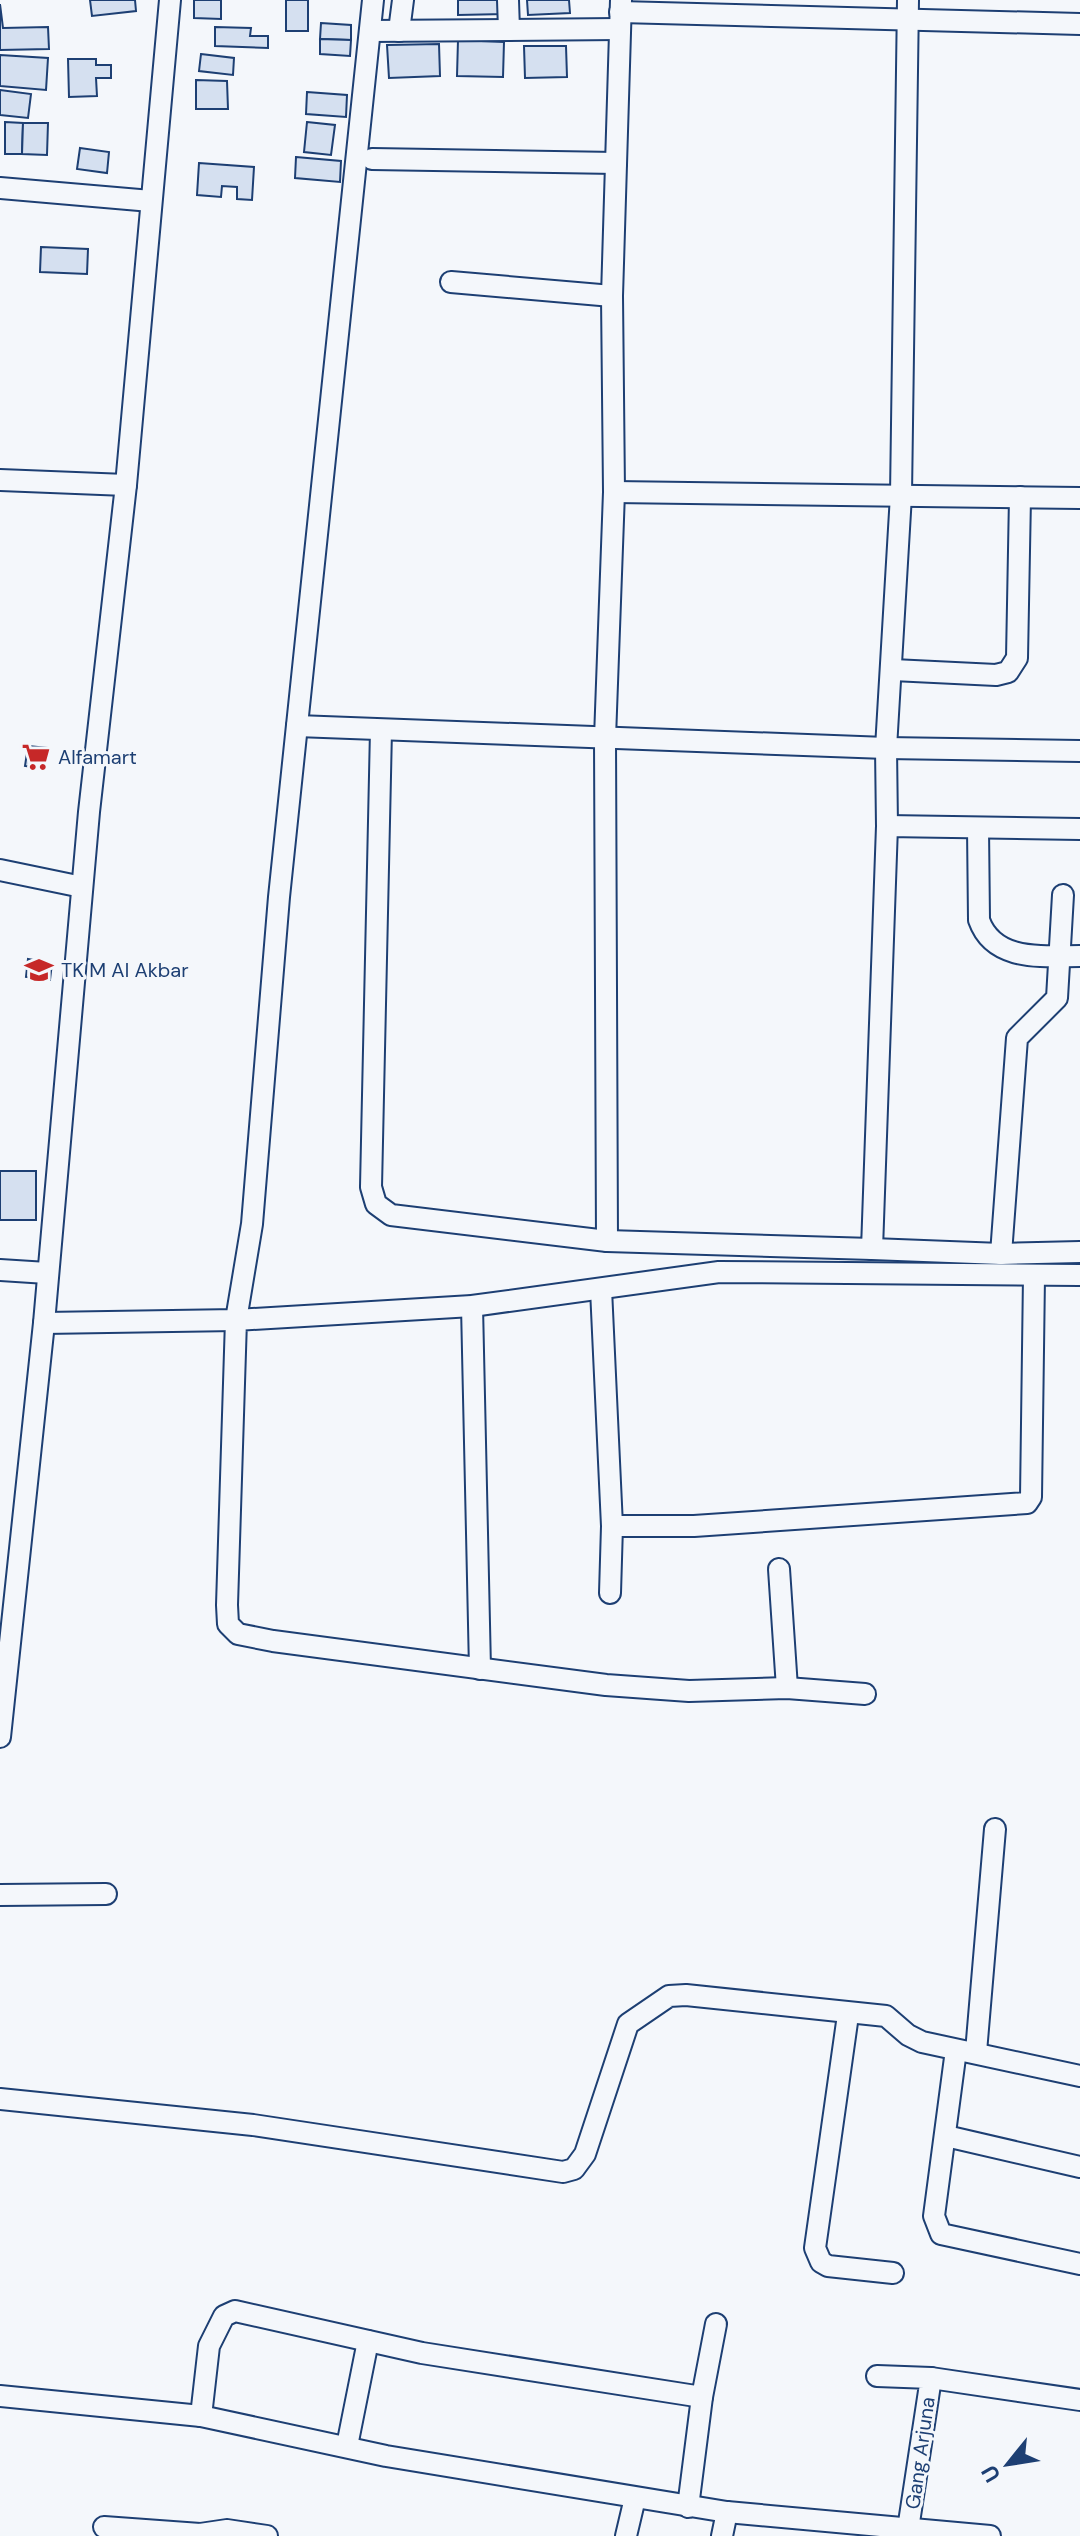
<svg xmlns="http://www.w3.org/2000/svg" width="1080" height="2536" viewBox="0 0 1080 2536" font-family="'DM Sans',sans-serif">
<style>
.building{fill:#d5e0f0;stroke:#1d3f73;stroke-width:2}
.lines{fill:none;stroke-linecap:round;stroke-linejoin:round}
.minor-casing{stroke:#1d3f73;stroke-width:24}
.minor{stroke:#f4f7fb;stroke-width:20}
.labels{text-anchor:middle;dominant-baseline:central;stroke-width:6;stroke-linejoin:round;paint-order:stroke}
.poi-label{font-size:20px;fill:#1d3f73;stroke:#f4f7fb;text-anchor:start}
.street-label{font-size:20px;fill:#1d3f73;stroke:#f4f7fb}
</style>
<rect width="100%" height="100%" fill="#f4f7fb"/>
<g class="building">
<path d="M90 0H135L136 11 92 16Z"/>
<path d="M194 0H221V19L194 18Z"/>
<rect x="286" y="0" width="22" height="31"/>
<path d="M458 0H505V14L458 15Z"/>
<path d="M527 0H569L570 13 528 15Z"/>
<path d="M0 4 3 28 48 27 49 49 0 50Z"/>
<path d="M321 23 351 25V40L320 39Z"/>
<path d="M215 27 251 28 250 36H268V48L215 46Z"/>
<path d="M320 39 351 40 350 56 320 54Z"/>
<path d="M458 40 504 42 503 77 457 76Z"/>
<path d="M439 44 440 76 389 78 387 45Z"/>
<path d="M524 46H566L567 77 525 78Z"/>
<path d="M201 54 234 58 233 75 199 71Z"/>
<path d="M0 55 48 58 46 90 0 86Z"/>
<path d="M68 59H96V65H111V78H96L97 96 69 97Z"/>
<path d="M196 80 227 81 228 109H196Z"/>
<path d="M0 90 31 94 28 118 0 115Z"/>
<path d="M307 92 347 95 346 117 306 114Z"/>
<path d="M5 122 23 123 22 154H5Z"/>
<path d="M307 122 335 125 331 155 304 152Z"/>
<path d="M23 123H48L47 155 22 154Z"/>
<path d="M80 148 109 152 107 173 77 169Z"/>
<path d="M296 157 341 161 340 182 295 178Z"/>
<path d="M199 163 254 167 252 200 237 199V187L222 186 221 197 197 195Z"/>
<path d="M41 247 88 249 87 274 40 272Z"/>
<path d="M28 746 47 748 45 769 25 766Z"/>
<path d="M28 959 52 963 50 980 26 977Z"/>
<rect x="0" y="1171" width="36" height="49"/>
</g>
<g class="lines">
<defs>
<g id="minor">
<path d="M508 0 509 30"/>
<path d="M620 12 1080 24"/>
<path d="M370 31 619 29"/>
<path d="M399 31 403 0"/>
<path d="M372 159 616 163"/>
<path d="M0 188 151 201"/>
<path d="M451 282 612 296"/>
<path d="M0 480 126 485"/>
<path d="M614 492 1080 498"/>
<path d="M893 670 996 675 1008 672 1017 658 1020 497"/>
<path d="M297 726 886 748 1080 751"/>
<path d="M381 730 371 1187 376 1204 391 1215 607 1241 872 1249 887 826 1080 829"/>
<path d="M887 826 886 748 901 495 908 0"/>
<path d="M978 828 979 920C994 962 1042 956 1080 956"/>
<path d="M0 870 82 887"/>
<path d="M607 1241 605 738 614 492 612 296 621 0"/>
<path d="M872 1249 1001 1254 1080 1252"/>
<path d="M1001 1254 1017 1038 1057 998 1063 895"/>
<path d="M0 1270 47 1273"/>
<path d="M601 1289 612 1526 610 1593"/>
<path d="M472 1306 480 1669"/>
<path d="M44 1323 236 1320 252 1224 279 897 373 0"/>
<path d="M612 1526H694L1027 1503 1031 1497 1034 1276"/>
<path d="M779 1569 787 1688"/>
<path d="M865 1694 787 1688 689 1691 606 1685 273 1641 238 1634 228 1624 227 1605 236 1320 472 1306 719 1272 1080 1275"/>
<path d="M0 1737 44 1323 89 812 126 485 170 0"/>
<path d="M0 1895 106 1894"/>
<path d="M848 2015 815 2248 821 2262 828 2266 893 2273"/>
<path d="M956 2050 934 2216 941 2234 1080 2264"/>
<path d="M976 2052 995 1829"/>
<path d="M0 2099 253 2125 563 2172 574 2169 585 2154 628 2024 669 1996 686 1995 886 2016 908 2035 922 2042 1080 2076"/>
<path d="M946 2136 1080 2167"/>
<path d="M877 2376 931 2378 908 2529"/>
<path d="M931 2378 1080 2400"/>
<path d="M0 2396 201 2416 386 2456 727 2512 990 2536"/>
<path d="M702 2397 716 2324"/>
<path d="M201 2416 209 2346 224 2316 235 2311 422 2353 702 2397 688 2507"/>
<path d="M347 2446 368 2341"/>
<path d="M104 2527 200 2534 227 2530 267 2536"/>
<path d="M626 2536 635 2498"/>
<path d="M722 2536 727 2512"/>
</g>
</defs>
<use href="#minor" class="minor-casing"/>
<use href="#minor" class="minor"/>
</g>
<defs>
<symbol id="supermarket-bare" viewBox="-9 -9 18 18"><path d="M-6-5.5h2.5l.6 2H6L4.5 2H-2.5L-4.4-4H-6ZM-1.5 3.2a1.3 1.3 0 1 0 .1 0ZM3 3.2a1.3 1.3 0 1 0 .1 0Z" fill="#c62828" stroke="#f4f7fb" stroke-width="2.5" paint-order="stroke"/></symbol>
<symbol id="school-bare" viewBox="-9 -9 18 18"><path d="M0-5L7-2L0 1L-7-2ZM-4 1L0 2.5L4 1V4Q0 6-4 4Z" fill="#c62828" stroke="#f4f7fb" stroke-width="2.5" paint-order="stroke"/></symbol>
</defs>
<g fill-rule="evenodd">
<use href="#supermarket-bare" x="16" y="737" width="40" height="40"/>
<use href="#school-bare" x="19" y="950" width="40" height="40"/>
</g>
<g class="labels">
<g class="poi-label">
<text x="58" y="757">Alfamart</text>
<text x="61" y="970">TK M Al Akbar</text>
</g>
<g class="street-label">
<text transform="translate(920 2453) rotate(-82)">Gang Arjuna</text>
</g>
</g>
<g transform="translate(1008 2464) rotate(240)" stroke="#f4f7fb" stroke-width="6" paint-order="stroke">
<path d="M0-6L14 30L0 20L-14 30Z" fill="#1d3f73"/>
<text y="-12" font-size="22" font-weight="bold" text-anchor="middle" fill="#1d3f73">U</text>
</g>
</svg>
